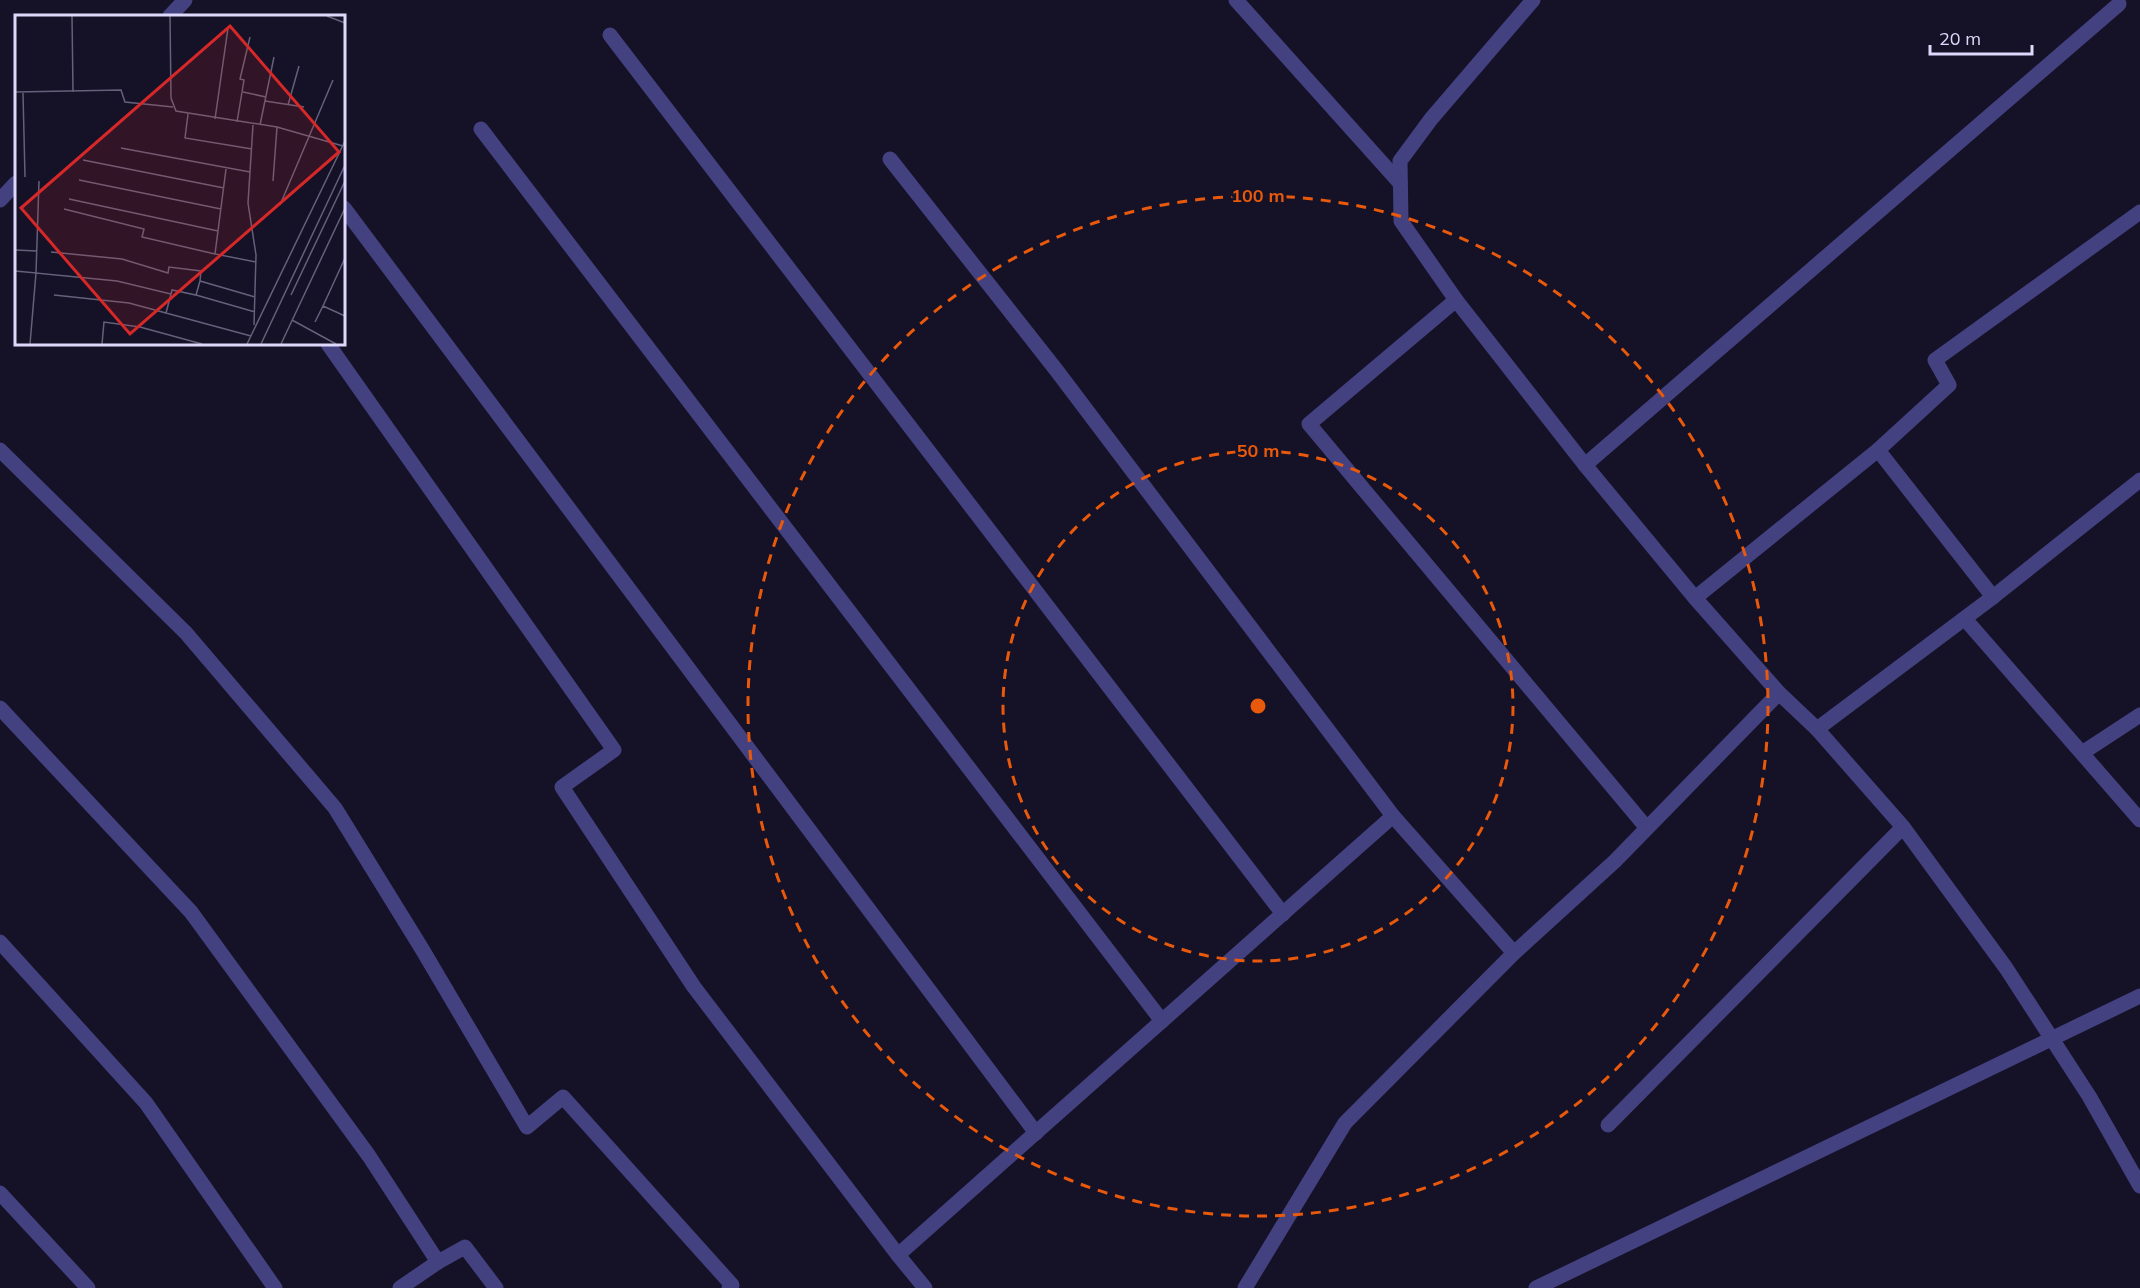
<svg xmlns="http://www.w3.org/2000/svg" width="2140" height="1288" viewBox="0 0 2140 1288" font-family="Mulish,sans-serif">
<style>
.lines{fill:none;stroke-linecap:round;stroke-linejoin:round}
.street{stroke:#444181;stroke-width:15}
.ring{fill:none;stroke:#e8590c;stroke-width:3;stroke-dasharray:10 8}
.inset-road{fill:none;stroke:#65617c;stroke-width:1.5}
.view{fill:#d62828;fill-opacity:0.15;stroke:#d62828;stroke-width:3}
.inset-edge{fill:none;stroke:#ded9fc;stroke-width:3}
.centre{fill:#e8590c;stroke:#151126;stroke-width:3}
.ring-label{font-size:18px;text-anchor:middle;font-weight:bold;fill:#e8590c;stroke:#151126;stroke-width:6;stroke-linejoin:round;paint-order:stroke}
</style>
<rect width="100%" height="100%" fill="#151126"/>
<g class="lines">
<g class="street">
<path d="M1236 0 1400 183"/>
<path d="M1533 0 1431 119 1400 161 1401 221 1456 300 1585 465 1695 598 1779 693 1817 729 1903 827 2006 968 2089 1096 2140 1186"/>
<path d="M170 16 185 0"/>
<path d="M610 35 1283 914"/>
<path d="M481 129 1162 1021"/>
<path d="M890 159 1057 371 1393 816 1514 953"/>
<path d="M0 200 16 183"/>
<path d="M344 208 1036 1133"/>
<path d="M1456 300 1309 424 1646 827"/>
<path d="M328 344 614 750 562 787 694 987 898 1255"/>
<path d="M0 450 186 633 335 808 422 949 527 1127 563 1097 732 1285 729 1288"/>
<path d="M1878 450 1993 597"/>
<path d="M1585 465 2119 4"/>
<path d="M1695 598 1878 450 1949 385 1935 360 2140 212"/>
<path d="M1965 619 2140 820"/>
<path d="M0 708 191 912 369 1156 438 1262 400 1288"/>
<path d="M1817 729 1993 597 2140 480"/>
<path d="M2082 753 2140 715"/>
<path d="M0 942 146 1103 275 1288"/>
<path d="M1608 1125 1903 827"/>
<path d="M0 1193 88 1288"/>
<path d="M438 1262 465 1247 496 1288"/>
<path d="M925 1288 898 1255 1393 816"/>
<path d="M1245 1288 1345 1123 1514 953 1615 861 1779 693"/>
<path d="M1536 1288 2140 996"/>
</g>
</g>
<g class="ring">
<circle cx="1258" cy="706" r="255"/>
<circle cx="1258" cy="706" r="510"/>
</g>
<g transform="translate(15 15)">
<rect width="330" height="330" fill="#151126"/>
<path class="inset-road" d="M57 1 58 77M155 1 156 83 161 96 262 112 328 131M312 1 330 8M0 77 106 75 110 87 158 92M228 77 251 82M8 78 10 162M250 86 289 92M273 90 284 51M173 99 170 123 237 134M200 104 213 13M222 107 229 65 225 64 235 22M238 110 233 188 241 240 239 310M245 110 259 42M106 133 235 157M68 145 209 173M211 154 200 239 241 247M64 165 206 194M258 166 262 112M54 184 203 216M265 190 318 65M49 194 129 214 127 222 200 239M0 235 22 236M36 237 107 244 153 258 154 252 186 256 185 266M0 256 21 258 24 166M156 279 157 275 181 280 185 266 240 282M39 280 114 288 236 321M181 280 240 297M276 280 330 166M308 291 330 243M277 305 321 329M300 307 308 291 330 301M15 329 21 258 102 266 156 279 151 298M87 329 89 307 125 312 187 329M232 329 330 126M246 329 330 150M266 329 330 193"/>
<path class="view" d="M215 11 324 137 115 319 6 193Z"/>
<rect width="330" height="330" class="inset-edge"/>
</g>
<circle cx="1258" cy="706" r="9" class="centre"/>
<g class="ring-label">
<text x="1258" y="202">100 m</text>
<text x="1258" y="457">50 m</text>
</g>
<path d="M1930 45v9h102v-9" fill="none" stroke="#ded9fc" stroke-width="3"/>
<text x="1939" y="45" font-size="18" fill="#ded9fc" stroke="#151126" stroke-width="4.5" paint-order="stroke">20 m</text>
</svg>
